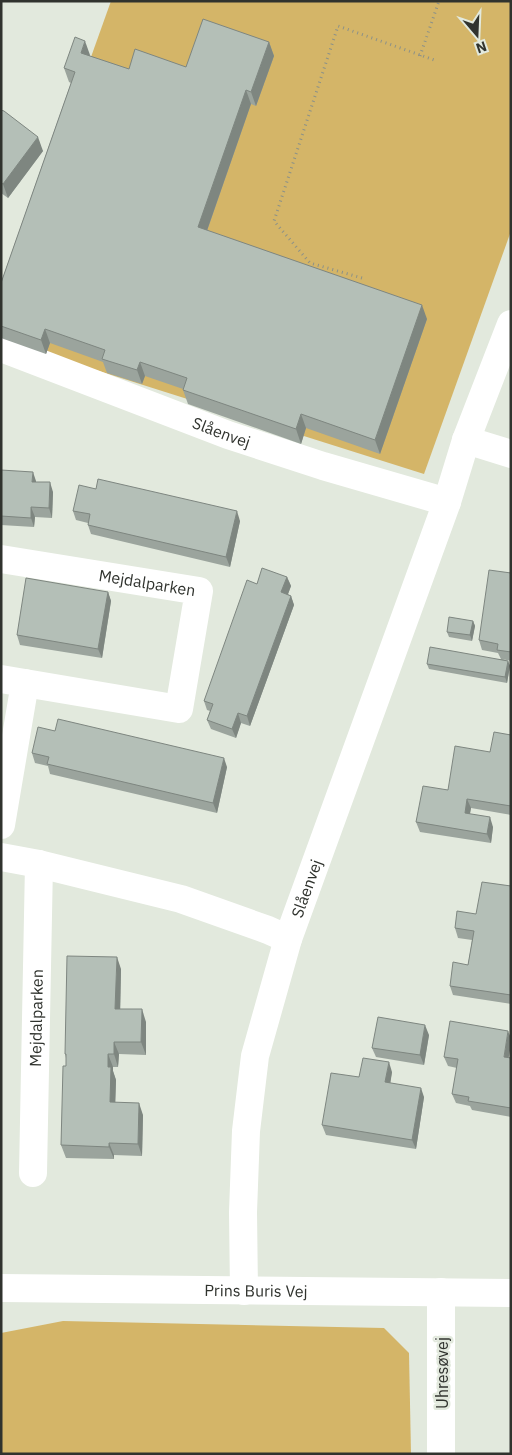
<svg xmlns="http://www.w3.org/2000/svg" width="512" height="1455" viewBox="0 0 512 1455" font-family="'IBM Plex Sans',sans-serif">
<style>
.green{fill:#d4b568}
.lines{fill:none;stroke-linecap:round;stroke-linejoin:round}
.path{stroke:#8c9188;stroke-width:3;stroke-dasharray:1 4;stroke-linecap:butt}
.minor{stroke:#fff;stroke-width:28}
.tertiary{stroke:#fff;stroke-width:28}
.wall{fill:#9ba49d}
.shaded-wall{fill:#7e8680}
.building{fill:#b4bfb7;stroke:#7e8680}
.labels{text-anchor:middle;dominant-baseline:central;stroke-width:5;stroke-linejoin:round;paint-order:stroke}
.street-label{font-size:16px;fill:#30332e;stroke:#e2e9dd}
</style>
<rect width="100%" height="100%" fill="#e2e9dd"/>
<g class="green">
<path d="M111 1H511V231L424 474 1 340V309Z"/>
<path d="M63 1321 384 1328 409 1353 411 1454H1V1333Z"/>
</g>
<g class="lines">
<g class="path">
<path d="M420 56 439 1"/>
<path d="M362 278 310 263 274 221 338 26 437 61"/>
</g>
<g class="minor">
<path id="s1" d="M1 348 228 435 323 466 447 502"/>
<path d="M466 440 511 454"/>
<path id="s2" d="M1 559 199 591 179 709 1 679"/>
<path d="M1 825 25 683"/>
<path d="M1 857 39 864 181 899 268 930 288 939"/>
<path id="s3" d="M33 1173 39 864"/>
<path id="s4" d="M244 1291 243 1212 246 1131 255 1056 288 939 447 502 466 440 511 324"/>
<path d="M441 1292V1454"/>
</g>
<path class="tertiary" id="s5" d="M1 1288 511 1293"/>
</g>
<g class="wall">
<path d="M269 42 274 56 256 106 251 104 207 231 427 319 380 454 306 428 301 444 188 404 183 390V389L145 376 142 384 107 373 103 362 50 343 46 354 1 338V283L71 83 69 82 64 68 90 55V56L129 69 186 67Z"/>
<path d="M1 110 43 151 8 198 1 193Z"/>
<path d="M1 470 36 482 53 492 52 518 35 517 34 527 1 525Z"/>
<path d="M96 489 240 521 230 567 91 534 88 525V523L76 520 73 511Z"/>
<path d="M511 573V661L502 659 508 661 510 666 507 683 429 669 427 664 501 659 498 653 482 650 479 640Z"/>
<path d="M287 577 291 586 288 594 291 596 294 605 250 726 241 723 236 738 211 729 207 720 210 711 207 710 204 701 257 584Z"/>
<path d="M108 592 111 601 102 658 20 645 17 635Z"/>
<path d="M473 621 475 626 472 641 449 637 447 632Z"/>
<path d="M511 735V815L471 808 470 814 493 827 491 843 420 832 416 822 448 790 490 752Z"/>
<path d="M32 753 227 767 217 813 50 774 48 766 35 763Z"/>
<path d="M511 886V1004L453 995 450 986 468 965 472 940 458 938 455 928 476 914Z"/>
<path d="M121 969 120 1009 146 1022V1055L119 1054 118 1067H113V1071L116 1080 115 1102 143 1115 142 1156 114 1155V1159L66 1158 61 1145 66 1066V1058L65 1054Z"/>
<path d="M429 1035 424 1065 376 1057 372 1048Z"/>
<path d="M444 1057 511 1058V1117L472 1110 470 1106 456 1103 452 1094 457 1068 448 1066Z"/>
<path d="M392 1072 390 1083 424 1097 416 1149 326 1135 322 1125 359 1077Z"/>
</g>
<g class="shaded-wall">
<path d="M85 41 90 55 86 67 81 53Z"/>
<path d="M269 42 274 56 256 106 251 92Z"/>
<path d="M246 90 251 104 203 242 198 227Z"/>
<path d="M38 137 43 151 8 198 3 184Z"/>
<path d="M422 305 427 319 380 454 375 440Z"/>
<path d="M45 329 50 343 46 354 41 340Z"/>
<path d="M140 362 145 376 142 384 137 370Z"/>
<path d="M301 414 306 428 301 444 296 429Z"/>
<path d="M33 472 36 481V491L32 482Z"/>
<path d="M50 482 53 492 52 518 49 508Z"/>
<path d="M31 507 35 517 34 527 31 518Z"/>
<path d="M237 511 240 521 230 567 226 557Z"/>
<path d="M287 577 291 586 285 602 281 592Z"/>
<path d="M108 592 111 601 102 658 98 649Z"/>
<path d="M291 596 294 605 250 726 247 716Z"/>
<path d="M473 621 475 626 472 641 470 635Z"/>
<path d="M508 661 510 666 507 683 505 677Z"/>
<path d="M238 713 241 723 236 738 232 729Z"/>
<path d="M224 758 227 767 217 813 213 803Z"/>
<path d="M467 799 471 808 468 823 465 813Z"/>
<path d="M490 817 493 827 491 843 487 834Z"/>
<path d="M117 957 121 969 120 1021 115 1009Z"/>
<path d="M142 1009 146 1022V1055L141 1042Z"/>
<path d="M425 1025 429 1035 424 1065 420 1055Z"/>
<path d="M508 1031 511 1038V1045L507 1067 504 1057Z"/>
<path d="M114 1042 119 1054 118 1067 114 1054Z"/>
<path d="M108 1054 113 1067V1071L116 1080 115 1114 110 1102 108 1067Z"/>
<path d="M389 1062 392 1072 389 1092 385 1082Z"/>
<path d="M421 1088 424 1097 416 1149 412 1140Z"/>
<path d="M139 1103 143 1115 142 1156 138 1144Z"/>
<path d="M109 1143 114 1155V1159L109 1147Z"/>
</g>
<g class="building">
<path d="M203 19 269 42 251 92 246 90 198 227 422 305 375 440 301 414 296 429 183 390 187 378 140 362 137 370 102 359 105 350 45 329 41 340 1 326V283L75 72 64 68 75 37 85 41 81 53 129 69 135 49 186 67Z"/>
<path d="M1 110 4 111 38 137 3 184 1 183Z"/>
<path d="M1 470 33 472 32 482H50L49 508 31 507V518L1 516Z"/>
<path d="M98 479 237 511 226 557 88 525 90 514 73 511 79 485 96 489Z"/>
<path d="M262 568 287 577 281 592 291 596 247 716 238 713 232 729 207 720 213 704 204 701 247 580 257 584Z"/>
<path d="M489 570 511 573V652L497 650 498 644 479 640Z"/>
<path d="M26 578 108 592 98 649 17 635Z"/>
<path d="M449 617 473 621 470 635 447 632Z"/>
<path d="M430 647 508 661 505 677 427 664Z"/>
<path d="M58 719 224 758 213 803 47 764 49 757 32 753 38 727 55 731Z"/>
<path d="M494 732 511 735V806L467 799 465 813 490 817 487 834 416 822 423 786 448 790 455 746 490 752Z"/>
<path d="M482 882 511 886V995L450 986 453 962 468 965 474 931 455 928 457 911 476 914Z"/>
<path d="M67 956 117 957 115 1009H142L141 1042H114V1054H108V1067H111L110 1102 139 1103 138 1144 109 1143V1147L61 1145 63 1066H66V1054H65Z"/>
<path d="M378 1017 425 1025 420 1055 372 1048Z"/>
<path d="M450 1021 508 1031 504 1057 511 1058V1108L468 1101 469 1097 452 1094 458 1059 444 1057Z"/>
<path d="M363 1058 389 1062 385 1082 421 1088 412 1140 322 1125 331 1073 359 1077Z"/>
</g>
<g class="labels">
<g class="street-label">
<text stroke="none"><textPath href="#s1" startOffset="236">Slåenvej</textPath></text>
<text stroke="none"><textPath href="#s2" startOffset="148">Mejdalparken</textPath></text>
<text stroke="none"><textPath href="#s4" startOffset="411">Slåenvej</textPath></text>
<text stroke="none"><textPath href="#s3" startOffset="155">Mejdalparken</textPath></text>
<text stroke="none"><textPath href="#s5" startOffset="255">Prins Buris Vej</textPath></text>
<text transform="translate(442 1373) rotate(-90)">Uhresøvej</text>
</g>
</g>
<rect width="512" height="1455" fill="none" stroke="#30332e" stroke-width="5"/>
<g transform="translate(477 35) rotate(161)" stroke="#e2e9dd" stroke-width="4" paint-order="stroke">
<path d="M0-4L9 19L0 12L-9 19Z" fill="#30332e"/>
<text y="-8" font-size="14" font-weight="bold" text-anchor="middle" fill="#30332e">N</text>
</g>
</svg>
